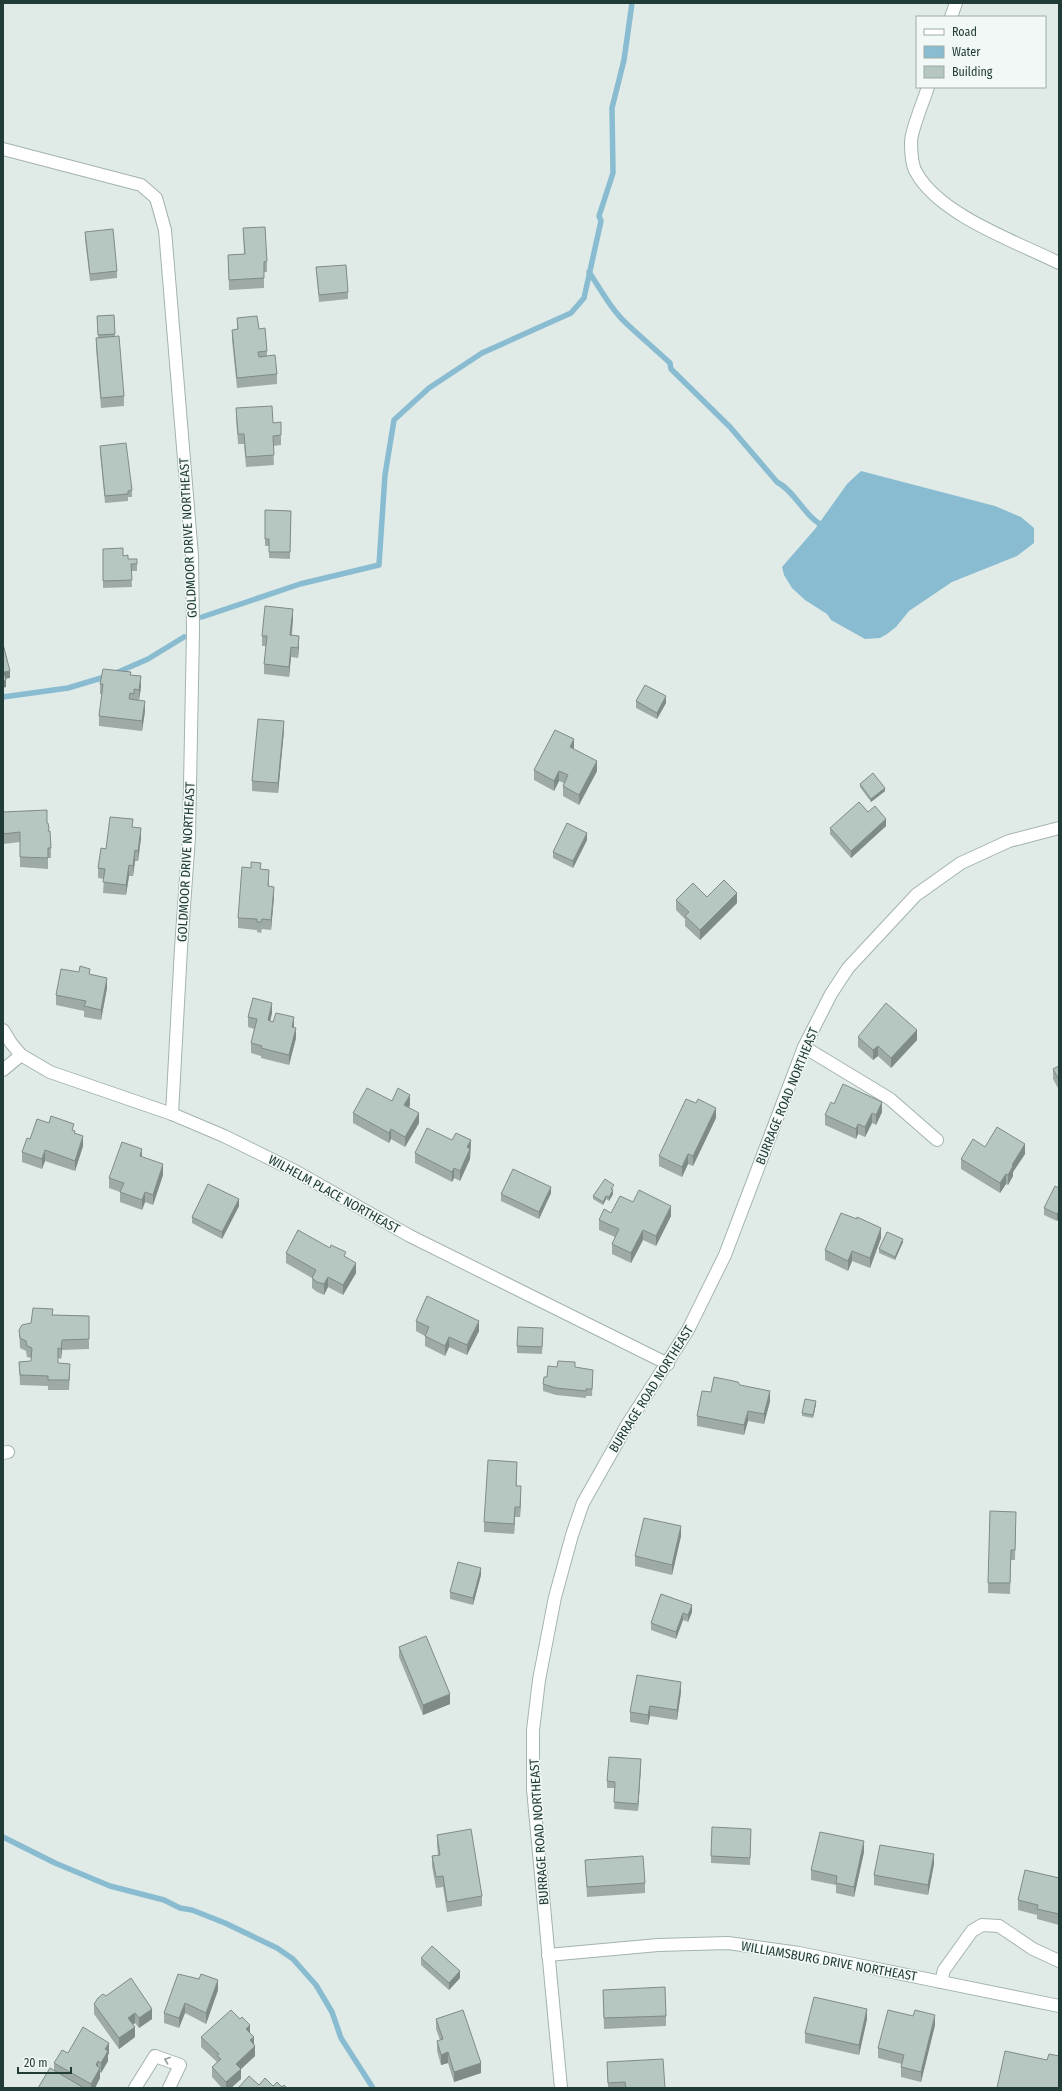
<svg xmlns="http://www.w3.org/2000/svg" width="1062" height="2091" viewBox="0 0 1062 2091" font-family="'Fira Sans Condensed',sans-serif">
<style>
.water{fill:#89bcd0}
.lines{fill:none;stroke-linecap:round;stroke-linejoin:round}
.stream{stroke:#89bcd0;stroke-width:5.5}
.minor-casing{stroke:#a3b3af;stroke-width:14}
.minor{stroke:#fff;stroke-width:12}
.wall{fill:#9daaa6}
.shaded-wall{fill:#7f8b87}
.building{fill:#b6c6c1;stroke:#7f8b87}
.oneway{stroke:#909d9b}
.labels{text-anchor:middle;dominant-baseline:central;stroke-width:3;stroke-linejoin:round;paint-order:stroke}
.street-label{font-size:13px;fill:#213b37;stroke:#f1f8f5}
</style>
<rect width="100%" height="100%" fill="#e0ebe8"/>
<path class="water" d="M861 471 995 506 1021 517 1034 528V543L1017 556 952 582 909 611 896 627 887 634 880 638 865 639 831 620 827 614 805 600 792 588 784 575 782 567 815 529 847 484Z"/>
<g class="lines">
<g class="stream">
<path d="M589 272C601 290 612 311 628 325 642 338 656 350 670 363L671 369 730 427 777 482C795 491 806 519 824 526"/>
<path d="M202 617 300 584 379 565 385 475 394 420 429 388 482 353 571 313 584 298 601 221 599 216 613 173 612 108 624 60 632 3"/>
<path d="M116 673 148 659 184 637"/>
<path d="M3 697 68 688 108 676"/>
<path d="M3 1837 55 1863 110 1886 164 1900 180 1908 192 1910 225 1923 277 1948 293 1959 316 1985 332 2012 341 2038 373 2088"/>
</g>
<defs>
<g id="minor">
<path d="M951 17 956 3"/>
<path d="M928 87C924 100 911 130 911 142 911 150 912 166 916 172 939 215 1017 242 1059 263"/>
<path d="M3 149 141 185 156 198 165 230 192 556 193 631 189 837 181 948 172 1114"/>
<path d="M3 1030 11 1043 21 1055 50 1072 172 1114 224 1136 295 1171 410 1236 668 1364"/>
<path d="M804 1047 890 1099 937 1140"/>
<path d="M3 1070 21 1055"/>
<path d="M3 1453 8 1452"/>
<path d="M548 1955 658 1945 728 1943 799 1953 1059 2006"/>
<path d="M941 1982 944 1970 972 1931 982 1925 999 1926 1033 1949 1059 1961"/>
<path d="M135 2088 155 2056 180 2065 169 2088"/>
<path d="M561 2088 533 1789V1730L539 1680 555 1597 572 1535 583 1503 627 1425 688 1330 725 1255 804 1047 831 994 848 968 916 895 961 863 1009 841 1059 828"/>
</g>
</defs>
<use href="#minor" class="minor-casing"/>
<use href="#minor" class="minor"/>
</g>
<g class="wall">
<path d="M243 228 267 261V272H264V288L229 290 228 255 244 254Z"/>
<path d="M85 232 117 271V278L90 281 85 239Z"/>
<path d="M316 267 348 292V299L319 302Z"/>
<path d="M114 315 115 336 124 396V406L101 408 96 348V338H98L97 316Z"/>
<path d="M237 318 259 329 267 351V356L277 374V384L237 388 232 340V330H237Z"/>
<path d="M236 408 273 423 281 435V445L273 446 274 465 246 467 244 444H238L236 418Z"/>
<path d="M100 446 132 490V497H128V501L105 503 100 453Z"/>
<path d="M265 510 291 511 290 559 269 558V546H265Z"/>
<path d="M103 549 123 556 128 559 137 564V571H131L132 587 103 588Z"/>
<path d="M293 619 292 635 299 646 298 658 291 657 289 677 264 674V664L266 646H262V636Z"/>
<path d="M131 675 141 687 139 700 145 711 142 731 99 726V716L102 694H100V684Z"/>
<path d="M636 701 666 703 657 719 636 708Z"/>
<path d="M284 731 278 793 252 791V781Z"/>
<path d="M574 749 597 771 579 805 563 796V786L564 783 559 781 554 791 534 780V770Z"/>
<path d="M860 784 885 791 871 802 860 787Z"/>
<path d="M3 812 47 823 49 831 51 848V858H48V869L20 867V842L3 844Z"/>
<path d="M868 812 886 826 851 858 830 834V828Z"/>
<path d="M133 827 141 838 138 861H135L133 876H129L126 895 103 893 104 879 98 878V868L106 849Z"/>
<path d="M587 840 573 868 553 858V852Z"/>
<path d="M261 869 269 880V886L274 897 271 930 262 929 261 933 257 932V930L238 928V918Z"/>
<path d="M707 897 737 903 700 940 685 926V919L676 910V900Z"/>
<path d="M90 975 107 988 101 1020 84 1017V1011L56 1005V995Z"/>
<path d="M272 1013 270 1021 294 1027 296 1038 289 1065 261 1058V1056L251 1053V1043L254 1029 248 1027V1017Z"/>
<path d="M858 1037 917 1040 891 1068 878 1056 873 1060 858 1047Z"/>
<path d="M1059 1066V1090L1053 1079V1069Z"/>
<path d="M392 1101 410 1105 409 1108 419 1123 405 1147 391 1139 389 1143 353 1123V1113Z"/>
<path d="M834 1104 882 1112 876 1125 872 1123 865 1137 858 1134 856 1139 825 1125V1115Z"/>
<path d="M716 1118 693 1166 688 1164 682 1177 659 1166V1156Z"/>
<path d="M74 1131 75 1134 83 1146 75 1171 45 1161 42 1169 22 1162V1152L30 1139Z"/>
<path d="M452 1140H471L470 1159 460 1181 454 1178 452 1182 415 1163V1153Z"/>
<path d="M985 1147 1025 1154 1013 1172V1176L1008 1185 1006 1184 1000 1193 961 1169V1159Z"/>
<path d="M142 1157 163 1175 153 1205 145 1202 142 1210 120 1202V1192L109 1188V1178Z"/>
<path d="M614 1188 612 1190 613 1194 609 1201 606 1199 603 1205 593 1199V1196Z"/>
<path d="M1059 1188V1218L1057 1221 1044 1215V1208Z"/>
<path d="M551 1193 539 1219 501 1201V1194Z"/>
<path d="M633 1202 671 1216 656 1246 643 1240 631 1263 612 1254V1244L615 1237 599 1230V1220L611 1213Z"/>
<path d="M239 1206 222 1239 192 1223V1217Z"/>
<path d="M881 1238 870 1268 852 1261 848 1271 825 1260V1250Z"/>
<path d="M903 1242 895 1260 879 1253V1249Z"/>
<path d="M286 1253 346 1257 356 1273 343 1295 328 1287 324 1295 317 1292 312 1288V1278L286 1263Z"/>
<path d="M53 1315 89 1316V1349L62 1350 61 1359 58 1358V1363L70 1374 69 1390H48V1386L20 1385 19 1362 31 1361 32 1358 27 1357 26 1351 20 1348 19 1330 31 1323Z"/>
<path d="M416 1321 479 1331 467 1355 449 1347 445 1356 425 1346V1336L416 1331Z"/>
<path d="M543 1335 542 1354 517 1353V1346Z"/>
<path d="M557 1367H575L593 1377 592 1396H586V1398L556 1395 543 1391V1384L547 1377Z"/>
<path d="M740 1385 770 1401 764 1424 748 1421 744 1435 697 1426V1416L711 1392Z"/>
<path d="M816 1404 813 1418 802 1416V1413Z"/>
<path d="M517 1472 516 1486 521 1497 520 1517H515L514 1534 484 1532V1522Z"/>
<path d="M1016 1522 1015 1560H1011L1010 1594 988 1593V1583Z"/>
<path d="M681 1536 672 1575 635 1566V1556Z"/>
<path d="M481 1575 473 1605 450 1599V1592Z"/>
<path d="M661 1594 692 1612 688 1622 683 1620 676 1639 651 1630V1623Z"/>
<path d="M399 1647 450 1704 423 1715 399 1657Z"/>
<path d="M681 1692 677 1720 650 1716 648 1725 630 1722V1712Z"/>
<path d="M641 1766 638 1811 614 1809 615 1788H607V1781Z"/>
<path d="M437 1835 482 1896V1906L447 1912 443 1887 436 1888 432 1866V1856L438 1855 437 1845Z"/>
<path d="M751 1836 750 1865 711 1863V1856Z"/>
<path d="M864 1852 854 1897 836 1893V1885L811 1880V1870Z"/>
<path d="M585 1860 645 1883V1893L587 1897Z"/>
<path d="M934 1864 928 1895 874 1885V1875Z"/>
<path d="M1059 1878V1925L1037 1919V1915L1018 1910V1900Z"/>
<path d="M421 1958 460 1978 449 1990 421 1965Z"/>
<path d="M178 1974 218 1990 206 2024 185 2013 179 2028 164 2023V2013Z"/>
<path d="M603 1990 666 2016V2026L604 2029Z"/>
<path d="M98 1998 152 2019 139 2028 135 2023 133 2024 135 2037 119 2049 94 2014V2004Z"/>
<path d="M436 2019 481 2073 454 2082 448 2063 441 2065 437 2051V2041L440 2040 436 2029Z"/>
<path d="M867 2019 859 2055 805 2043V2033Z"/>
<path d="M935 2025 921 2082 901 2077V2067L902 2064 878 2058V2048Z"/>
<path d="M250 2032 254 2045 255 2056 241 2069V2079L231 2088H222L212 2077V2067L217 2062 201 2047V2037Z"/>
<path d="M68 2053H109L108 2055V2061L101 2073 100 2072V2078L95 2088H38L54 2070V2063Z"/>
<path d="M607 2062 665 2088H608Z"/>
</g>
<g class="shaded-wall">
<path d="M293 609V619L290 645V635Z"/>
<path d="M299 636V646L298 658V648Z"/>
<path d="M291 647V657L289 677V667Z"/>
<path d="M10 671V678L4 679V672Z"/>
<path d="M141 676V687L139 700V690Z"/>
<path d="M6 680V687L3 688V681Z"/>
<path d="M666 696V703L657 719V713Z"/>
<path d="M145 701V711L142 731V721Z"/>
<path d="M284 721V731L278 793V783Z"/>
<path d="M574 739V749L570 747Z"/>
<path d="M597 761V771L579 805V795Z"/>
<path d="M559 771V781L554 791V781Z"/>
<path d="M885 788V791L871 802V799Z"/>
<path d="M886 819V826L851 858V851Z"/>
<path d="M141 828V838L138 861V851Z"/>
<path d="M587 833V840L573 868V861Z"/>
<path d="M135 850V861L133 876V866Z"/>
<path d="M129 865V876L126 895V885Z"/>
<path d="M274 887V897L271 930V920Z"/>
<path d="M737 893V903L700 940V930Z"/>
<path d="M107 978V988L101 1020V1010Z"/>
<path d="M272 1003V1013L268 1030V1020Z"/>
<path d="M294 1017V1028L292 1027Z"/>
<path d="M296 1028V1038L289 1065V1055Z"/>
<path d="M917 1030V1040L891 1068V1058Z"/>
<path d="M878 1046V1056L873 1060V1050Z"/>
<path d="M410 1095V1105L404 1115V1105Z"/>
<path d="M882 1102V1112L876 1125V1115Z"/>
<path d="M716 1108V1118L693 1166V1156Z"/>
<path d="M419 1113V1123L405 1147V1137Z"/>
<path d="M872 1113V1123L865 1137V1127Z"/>
<path d="M858 1124V1134L856 1139V1129Z"/>
<path d="M391 1129V1139L389 1143V1133Z"/>
<path d="M83 1136V1146L75 1171V1161Z"/>
<path d="M471 1140 470 1159 460 1181V1171L467 1147Z"/>
<path d="M1025 1144V1154L1013 1172V1176L1008 1185V1175L1012 1165Z"/>
<path d="M142 1149V1159L140 1156Z"/>
<path d="M45 1150V1161L42 1169V1159Z"/>
<path d="M688 1154V1164L682 1177V1167Z"/>
<path d="M163 1164V1175L153 1205V1195Z"/>
<path d="M454 1168V1178L452 1182V1172Z"/>
<path d="M1006 1174V1184L1000 1193V1183Z"/>
<path d="M551 1187V1193L539 1219V1212Z"/>
<path d="M613 1190V1194L609 1201V1197Z"/>
<path d="M145 1192V1202L142 1210V1200Z"/>
<path d="M606 1196V1199L603 1205V1202Z"/>
<path d="M239 1199V1206L222 1239V1232Z"/>
<path d="M671 1206V1216L656 1246V1236Z"/>
<path d="M1059 1211V1218L1057 1221V1214Z"/>
<path d="M881 1228V1238L870 1268V1258Z"/>
<path d="M643 1230V1240L631 1263V1253Z"/>
<path d="M903 1239V1242L895 1260V1257Z"/>
<path d="M852 1251V1261L848 1271V1261Z"/>
<path d="M356 1263V1273L343 1295V1285Z"/>
<path d="M328 1277V1287L324 1295V1284Z"/>
<path d="M479 1321V1331L467 1355V1345Z"/>
<path d="M449 1337V1347L445 1356V1346Z"/>
<path d="M62 1340V1350L61 1359V1349Z"/>
<path d="M770 1391V1401L764 1424V1414Z"/>
<path d="M816 1401V1404L813 1418V1415Z"/>
<path d="M748 1411V1421L744 1435V1425Z"/>
<path d="M517 1462V1472L516 1496V1486Z"/>
<path d="M521 1486V1497L520 1517V1507Z"/>
<path d="M515 1507V1517L514 1534V1524Z"/>
<path d="M681 1526V1536L672 1575V1565Z"/>
<path d="M481 1568V1575L473 1605V1598Z"/>
<path d="M692 1605V1612L688 1622V1615Z"/>
<path d="M683 1613V1620L676 1639V1632Z"/>
<path d="M681 1682V1692L677 1720V1710Z"/>
<path d="M450 1694V1704L423 1715V1705Z"/>
<path d="M650 1706V1716L648 1725V1715Z"/>
<path d="M641 1759V1766L638 1811V1804Z"/>
<path d="M864 1841V1852L854 1897V1887Z"/>
<path d="M934 1854V1864L928 1895V1885Z"/>
<path d="M460 1971V1978L449 1990V1983Z"/>
<path d="M218 1980V1990L206 2024V2013Z"/>
<path d="M185 2003V2013L179 2028V2018Z"/>
<path d="M152 2009V2019L139 2028V2018Z"/>
<path d="M867 2009V2019L859 2055V2045Z"/>
<path d="M135 2013V2023L128 2028V2018Z"/>
<path d="M935 2015V2025L921 2082V2072Z"/>
<path d="M250 2025V2035L246 2029Z"/>
<path d="M135 2027V2037L119 2049V2038Z"/>
<path d="M254 2037V2047L250 2040Z"/>
<path d="M109 2043V2053L108 2055V2061L101 2073V2063L105 2049Z"/>
<path d="M255 2046V2056L241 2069V2079L231 2088H226V2082L236 2064Z"/>
<path d="M448 2052V2063L441 2065V2055Z"/>
<path d="M98 2061V2071L96 2065Z"/>
<path d="M481 2063V2073L454 2082V2072Z"/>
<path d="M100 2068V2078L95 2088H91V2084Z"/>
</g>
<g class="building">
<path d="M265 227 267 261 264 262V278L229 280 228 255 245 254 243 228Z"/>
<path d="M113 229 117 271 90 274 85 232Z"/>
<path d="M346 265 348 292 319 295 316 267Z"/>
<path d="M114 315 115 334 98 335 97 316Z"/>
<path d="M257 316 259 329 265 328 267 351 258 352 259 357 275 355 277 374 237 378 232 330 238 329 237 318Z"/>
<path d="M119 336 124 396 101 398 96 338Z"/>
<path d="M272 406 273 423 281 422V435L273 436 274 455 246 457 244 434H238L236 408Z"/>
<path d="M126 443 132 490 128 491V494L105 496 100 446Z"/>
<path d="M265 510 291 511 290 552H269V539H265Z"/>
<path d="M123 548V556L128 555V559H137V564H131L132 580 103 581V549Z"/>
<path d="M265 606 293 609 290 635 299 636 298 648 291 647 289 667 264 664 267 636H262Z"/>
<path d="M3 644 10 671 4 672 6 680 3 681Z"/>
<path d="M103 669 131 672 130 675 141 676 139 690 134 689V694L130 693 129 699 145 701 142 721 99 716 103 684H100Z"/>
<path d="M645 685 666 696 657 713 636 701Z"/>
<path d="M258 719 284 721 278 783 252 781Z"/>
<path d="M555 730 574 739 570 747 597 761 579 795 563 786 568 775 559 771 554 781 534 770Z"/>
<path d="M873 773 885 788 871 799 860 784Z"/>
<path d="M859 802 868 812 875 806 886 819 851 851 830 828Z"/>
<path d="M47 810V823H48L49 828 48 831H50L51 848H48V858L20 857V832L3 834V812Z"/>
<path d="M110 817 133 819 132 827 141 828 138 851 135 850 133 866 129 865 126 885 103 882 105 869 98 868 101 848 106 849Z"/>
<path d="M567 823 587 833 573 861 553 852Z"/>
<path d="M251 862 261 863 260 869 269 870 268 886 274 887 271 920 262 919 261 922H257V919L238 918 242 867 251 868Z"/>
<path d="M724 880 737 893 700 930 685 916 689 912 676 900 693 883 707 897Z"/>
<path d="M80 966 90 969 89 974 107 978 101 1010 84 1006 86 1001 56 995 61 969 79 972Z"/>
<path d="M253 998 272 1003 268 1020 273 1022 276 1013 294 1017 292 1027 296 1028 289 1055 261 1048 262 1046 251 1043 257 1019 248 1017Z"/>
<path d="M886 1003 917 1030 891 1058 878 1046 873 1050 858 1037Z"/>
<path d="M1059 1066V1080L1053 1069Z"/>
<path d="M843 1084 882 1102 876 1115 872 1113 865 1127 858 1124 856 1129 825 1115 831 1102 834 1104Z"/>
<path d="M367 1088 392 1101 398 1088 410 1095 404 1105 419 1113 405 1137 391 1129 389 1133 353 1113Z"/>
<path d="M686 1099 696 1103 698 1099 716 1108 693 1156 688 1154 682 1167 659 1156Z"/>
<path d="M51 1116 74 1124 72 1130 75 1131 74 1133 83 1136 75 1161 45 1150 42 1159 22 1152 27 1138 30 1139 37 1119 49 1123Z"/>
<path d="M997 1127 1025 1144 1012 1165 1013 1166 1008 1175 1006 1174 1000 1183 961 1159 973 1139 985 1147Z"/>
<path d="M427 1128 452 1140 456 1133 471 1140 467 1147 470 1149 460 1171 454 1168 452 1172 415 1153Z"/>
<path d="M122 1142 142 1149 140 1156 163 1164 153 1195 145 1192 142 1200 120 1192 124 1183 109 1178Z"/>
<path d="M513 1169 551 1187 539 1212 501 1194Z"/>
<path d="M605 1179 614 1185 611 1189 613 1190 609 1197 606 1196 603 1202 593 1196Z"/>
<path d="M208 1184 239 1199 222 1232 192 1217Z"/>
<path d="M1055 1186 1059 1188V1211L1057 1214 1044 1208Z"/>
<path d="M639 1190 671 1206 656 1236 643 1230 631 1253 612 1244 619 1229 599 1220 604 1209 611 1213 620 1196 633 1202Z"/>
<path d="M841 1213 857 1219V1217L881 1228 870 1258 852 1251 848 1261 825 1250Z"/>
<path d="M298 1230 330 1248 331 1245 346 1252 344 1256 356 1263 343 1285 328 1277 324 1284 317 1282 312 1278 316 1270 286 1253Z"/>
<path d="M887 1232 903 1239 895 1257 879 1249Z"/>
<path d="M427 1296 479 1321 467 1345 449 1337 445 1346 425 1336 429 1327 416 1321Z"/>
<path d="M33 1308 53 1309 52 1315 89 1316V1339L62 1340 61 1349 58 1348V1363L70 1364 69 1380H48V1376L20 1375 19 1362 31 1361 32 1348 27 1346 26 1341 20 1338 19 1330 22 1325 31 1323Z"/>
<path d="M518 1327 543 1328 542 1347 517 1346Z"/>
<path d="M558 1361 575 1362V1367L593 1370 592 1389H586V1391L556 1388 543 1384 544 1377H547L548 1366 557 1367Z"/>
<path d="M714 1377 738 1382 740 1385 770 1391 764 1414 748 1411 744 1425 697 1416 702 1391 711 1392Z"/>
<path d="M805 1399 816 1401 813 1415 802 1413Z"/>
<path d="M488 1460 517 1462 516 1486H521L520 1507H515L514 1524 484 1522Z"/>
<path d="M990 1511 1016 1512 1015 1550H1011L1010 1583H988Z"/>
<path d="M644 1518 681 1526 672 1565 635 1556Z"/>
<path d="M458 1562 481 1568 473 1598 450 1592Z"/>
<path d="M661 1594 692 1605 688 1615 683 1613 676 1632 651 1623Z"/>
<path d="M426 1636 450 1694 423 1705 399 1647Z"/>
<path d="M637 1675 681 1682 677 1710 650 1706 648 1715 630 1712Z"/>
<path d="M609 1757 641 1759 638 1804 614 1802 615 1782 607 1781Z"/>
<path d="M712 1827 751 1829 750 1858 711 1856Z"/>
<path d="M471 1829 482 1896 447 1902 443 1876 436 1877 432 1856 440 1855 437 1835Z"/>
<path d="M820 1832 864 1841 854 1887 836 1883 837 1876 811 1870Z"/>
<path d="M880 1845 934 1854 928 1885 874 1875Z"/>
<path d="M643 1856 645 1883 587 1887 585 1860Z"/>
<path d="M1025 1870 1059 1878V1914L1037 1909 1038 1905 1018 1900Z"/>
<path d="M432 1946 460 1971 449 1983 421 1958Z"/>
<path d="M178 1974 199 1979 201 1974 218 1980 206 2013 185 2003 179 2018 164 2013Z"/>
<path d="M131 1978 152 2009 139 2018 135 2013 128 2018 135 2027 119 2038 94 2004 98 1998 103 1994 106 1996Z"/>
<path d="M665 1987 666 2016 604 2018 603 1990Z"/>
<path d="M814 1997 867 2009 859 2045 805 2033Z"/>
<path d="M231 2010 240 2019 242 2017 250 2025 246 2029 254 2037 250 2040 255 2046 236 2064 241 2069 226 2082 212 2067 221 2059 217 2056 219 2054 201 2037Z"/>
<path d="M463 2010 481 2063 454 2072 448 2052 441 2055 437 2041 443 2039 436 2019Z"/>
<path d="M888 2010 913 2016 915 2010 935 2015 921 2072 901 2067 904 2055 878 2048Z"/>
<path d="M83 2027 109 2043 105 2049 108 2051 101 2063 98 2061 96 2065 100 2068 91 2084 54 2063 62 2050 68 2053Z"/>
<path d="M1005 2051 1047 2060 1049 2054 1059 2056V2088H997Z"/>
<path d="M663 2059 665 2088H626L625 2082 608 2083 607 2062Z"/>
<path d="M50 2068 84 2088H38Z"/>
<path d="M249 2076 259 2085 265 2078 273 2086 277 2082 282 2087 284 2085 287 2088H238Z"/>
</g>
<defs><path id="oneway-chevron" d="M-2-3.5L2.5 0L-2 3.5" fill="none" stroke-width="1.6" stroke-linecap="round" stroke-linejoin="round"/></defs>
<use class="oneway" href="#oneway-chevron" transform="translate(167 2060) rotate(-160)"/>
<g class="labels">
<g class="street-label">
<text transform="translate(188 538) rotate(-93)">GOLDMOOR DRIVE NORTHEAST</text>
<text transform="translate(186 862) rotate(-87)">GOLDMOOR DRIVE NORTHEAST</text>
<text transform="translate(787 1096) rotate(-68)">BURRAGE ROAD NORTHEAST</text>
<text transform="translate(334 1194) rotate(29)">WILHELM PLACE NORTHEAST</text>
<text transform="translate(651 1389) rotate(-58)">BURRAGE ROAD NORTHEAST</text>
<text transform="translate(539 1832) rotate(-94)">BURRAGE ROAD NORTHEAST</text>
<text transform="translate(829 1961) rotate(10)">WILLIAMSBURG DRIVE NORTHEAST</text>
</g>
</g>
<rect width="1062" height="2091" fill="none" stroke="#213b37" stroke-width="8"/>
<rect x="916" y="16" width="130" height="72" fill="#f1f8f5" stroke="#9eaca9"/>
<rect x="924" y="29" width="20" height="6" fill="#ffffff" stroke="#9eaca9"/>
<text x="952" y="36" font-size="12" fill="#213b37">Road</text>
<rect x="924" y="46" width="20" height="12" fill="#89bcd0" stroke="#9eaca9"/>
<text x="952" y="56" font-size="12" fill="#213b37">Water</text>
<rect x="924" y="66" width="20" height="12" fill="#b6c6c1" stroke="#9eaca9"/>
<text x="952" y="76" font-size="12" fill="#213b37">Building</text>
<path d="M18 2067v6h53v-6" fill="none" stroke="#213b37" stroke-width="2"/>
<text x="24" y="2067" font-size="12" fill="#213b37" stroke="#f1f8f5" stroke-width="3" paint-order="stroke">20 m</text>
</svg>
